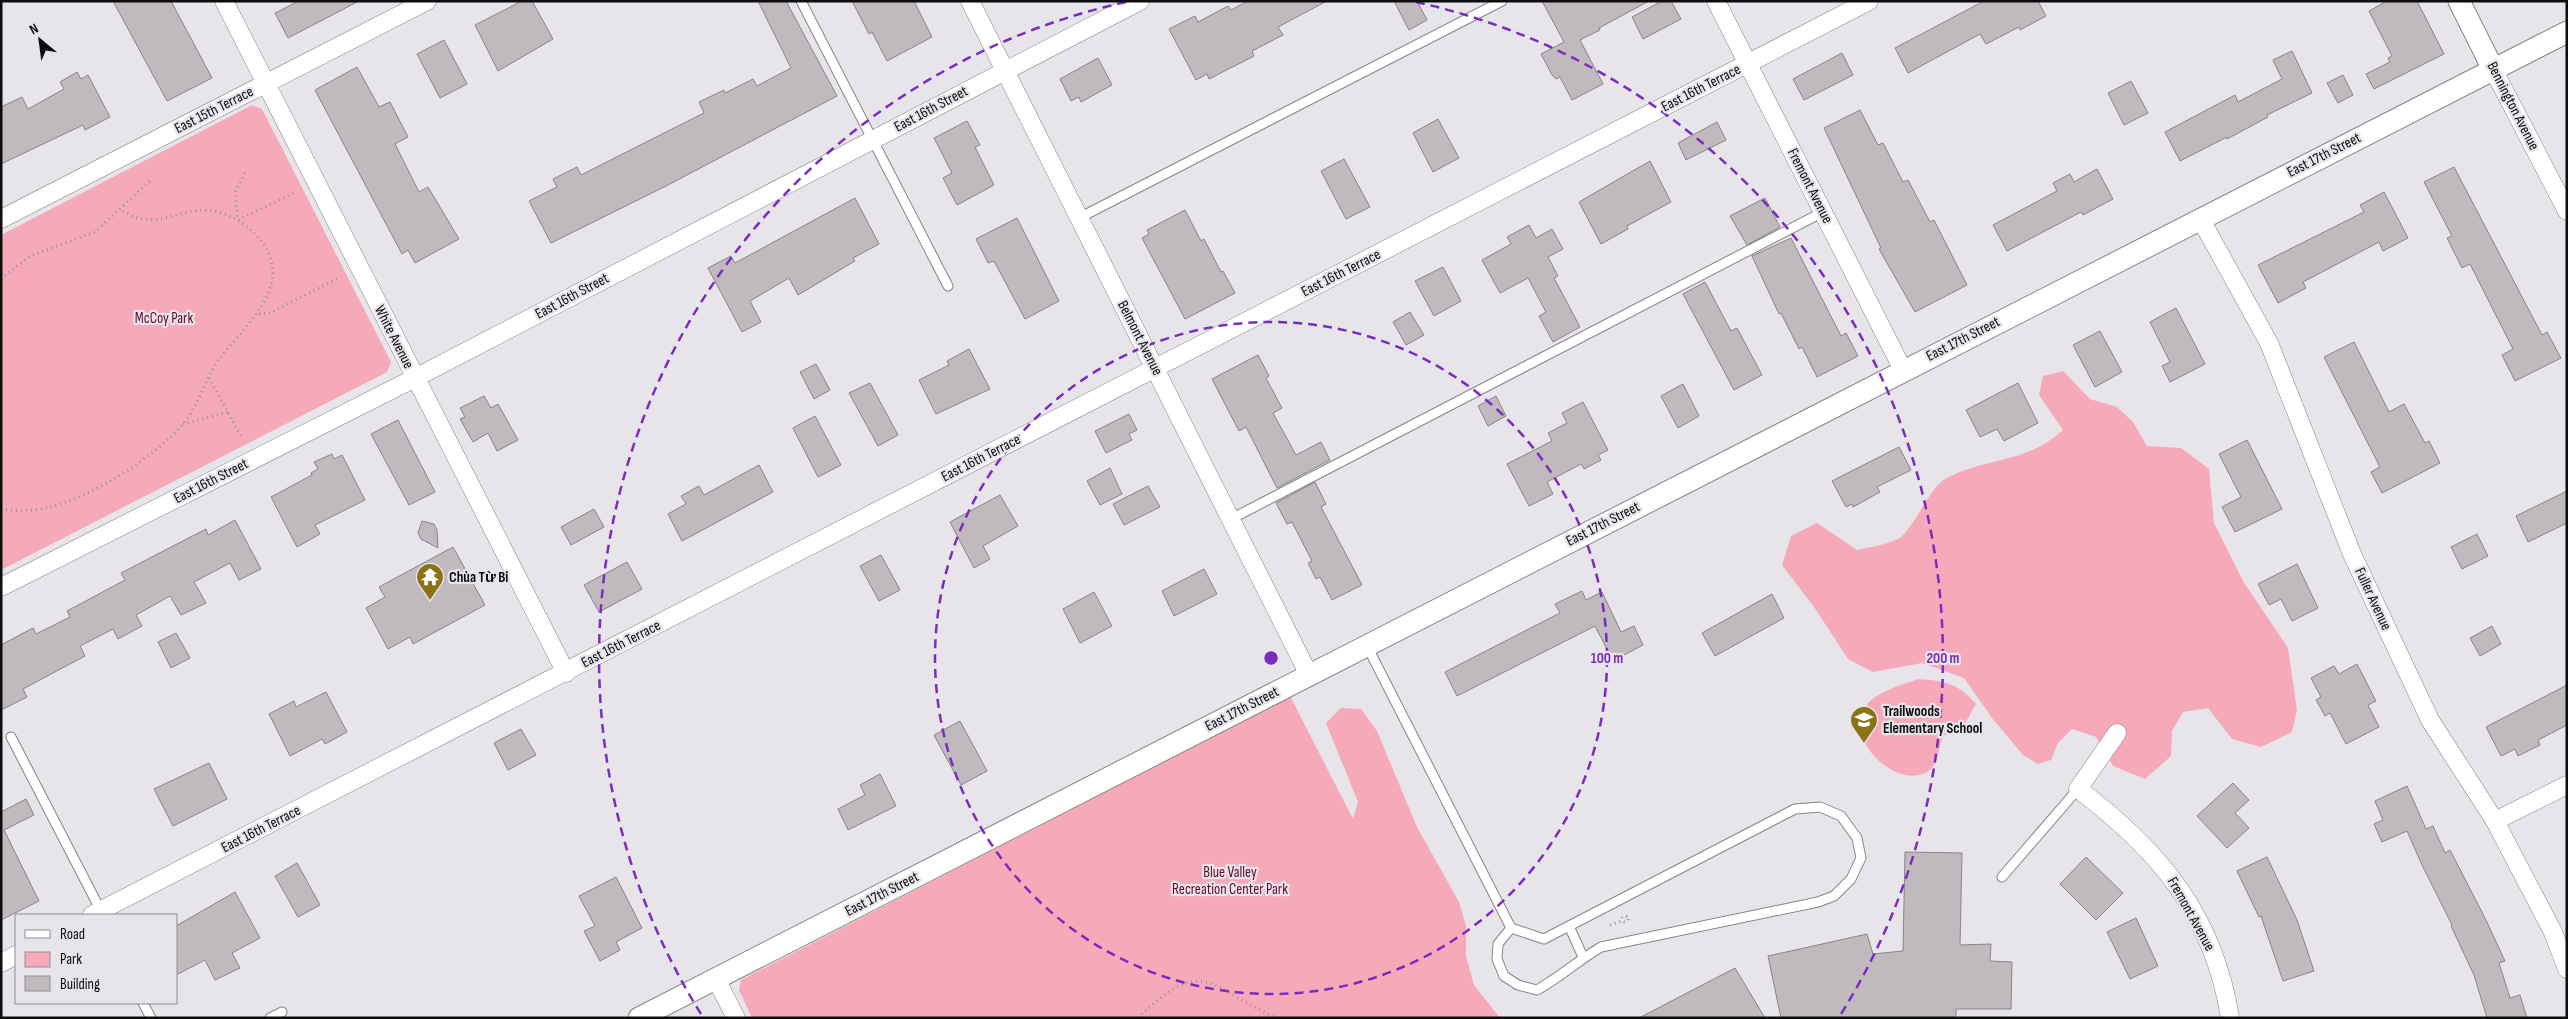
<svg xmlns="http://www.w3.org/2000/svg" width="2568" height="1019" viewBox="0 0 2568 1019" font-family="'Sofia Sans Condensed',sans-serif">
<style>
.green{fill:#f6aab9}
.building{fill:#c0babe;stroke:#8a8488}
.lines{fill:none;stroke-linecap:round;stroke-linejoin:round}
.service-casing{stroke:#87858a;stroke-width:11}
.minor-casing{stroke:#87858a;stroke-width:19}
.tertiary-casing{stroke:#87858a;stroke-width:23}
.path{stroke:#969499;stroke-width:3;stroke-dasharray:1 4;stroke-linecap:butt}
.service{stroke:#fff;stroke-width:9}
.minor{stroke:#fff;stroke-width:18}
.tertiary{stroke:#fff;stroke-width:21}
.ring{fill:none;stroke:#7b2cbf;stroke-width:2.5;stroke-dasharray:9 6}
.labels{text-anchor:middle;dominant-baseline:central;stroke-width:4.5;stroke-linejoin:round;paint-order:stroke}
.street-label{font-size:15px;fill:#0d0c0e;stroke:#e7e4ea}
.park-label{font-size:15px;fill:#64082c;stroke:#e7e4ea}
.poi-label{font-size:15px;font-weight:bold;fill:#0d0c0e;stroke:#e7e4ea;text-anchor:start}
.centre{fill:#7b2cbf;stroke:#e7e4ea;stroke-width:2.5}
.ring-label{font-size:15px;text-anchor:middle;font-weight:bold;fill:#7b2cbf;stroke:#e7e4ea;stroke-width:4.5;stroke-linejoin:round;paint-order:stroke}
</style>
<rect width="100%" height="100%" fill="#e7e4ea"/>
<g class="green">
<path d="M252 105 262 109 391 362 387 372 1 570V235Z"/>
<path d="M2063 371 2090 399 2117 407 2133 422 2147 446 2181 448 2209 469 2214 523 2243 581 2288 648 2297 710 2292 732 2261 747 2232 739 2208 708 2183 712 2172 731 2171 756 2145 779 2113 766 2096 737 2072 729 2058 743 2051 760 2038 764 2023 755 1992 718 1964 678 1922 663 1873 672 1848 659 1814 607 1782 565 1791 536 1817 523 1857 550C1870 547 1886 545 1898 539 1912 532 1930 487 1945 479 1988 456 2024 465 2063 430L2039 395 2043 376Z"/>
<path d="M1918 679C1945 681 1958 683 1976 704L1959 734 1944 735C1938 746 1939 765 1927 772 1901 787 1862 754 1860 727 1860 723 1863 717 1865 712 1866 709 1867 704 1869 702 1882 690 1902 685 1918 679Z"/>
<path d="M1290 696 1353 819 1358 802 1326 723 1341 708 1361 709 1377 731 1417 827 1459 902 1466 926V956L1474 985 1500 1018H752L739 990 741 980Z"/>
</g>
<g class="building">
<path d="M113 1H171L212 78 167 101Z"/>
<path d="M299 1H359L288 38 275 13Z"/>
<path d="M522 1H532L553 39 498 71 475 25Z"/>
<path d="M758 1H786L837 96 668 185 551 243 529 201 557 187 553 179 577 167 581 175 674 128 704 113 699 102 724 90 725 93 753 79 757 86 791 68Z"/>
<path d="M852 1H914L932 37 887 61 872 32 869 34Z"/>
<path d="M1248 1H1327L1278 27 1283 35 1252 51 1254 56 1209 79 1207 74 1196 80 1169 29 1195 16 1198 22 1228 6 1231 10Z"/>
<path d="M1394 1H1417L1427 20 1409 30Z"/>
<path d="M1542 1H1649L1599 28 1600 30 1580 40 1603 84 1572 100 1560 77 1556 79 1552 75 1541 54 1564 42Z"/>
<path d="M1662 1H1671L1681 19 1643 39 1632 17Z"/>
<path d="M1984 1H2038L2046 16 2020 30 2019 27 1986 44 1980 34 1908 73 1895 48Z"/>
<path d="M2387 1H2417L2444 54 2374 89 2366 74 2390 62 2388 58 2392 56 2369 11Z"/>
<path d="M444 40 467 84 440 98 417 54Z"/>
<path d="M2292 51 2312 93 2267 115 2268 117 2227 139V137L2180 161 2165 132 2235 95 2238 102 2282 79 2273 60Z"/>
<path d="M1842 53 1853 75 1804 100 1793 79Z"/>
<path d="M1098 58 1112 85 1081 102 1079 97 1071 101 1060 79Z"/>
<path d="M357 67 379 107 390 102 408 137 395 144 419 192 428 187 459 239 415 263 408 250 402 254 315 90Z"/>
<path d="M77 72 81 79 88 75 110 117 85 130 83 125 1 164V107L22 97 28 109 64 89 60 82Z"/>
<path d="M2343 75 2353 95 2338 103 2327 83Z"/>
<path d="M2131 81 2148 113 2124 125 2108 93Z"/>
<path d="M1860 110 1878 145 1883 143 1903 182 1908 180 1930 222 1934 220 1967 285 1915 312 1879 249 1881 248 1824 128Z"/>
<path d="M1438 119 1459 158 1433 172 1413 133Z"/>
<path d="M967 121 980 145 975 147 994 185 957 205 943 178 952 173 934 138Z"/>
<path d="M1717 122 1726 140 1686 160 1678 143Z"/>
<path d="M1344 159 1370 207 1346 219 1321 171Z"/>
<path d="M1650 161 1671 202 1627 226 1628 229 1601 244 1579 202Z"/>
<path d="M2454 167 2542 335 2547 332 2561 358 2515 381 2502 355 2513 349 2470 264 2462 268 2447 238 2452 236 2424 182Z"/>
<path d="M2097 169 2113 199 2083 215 2081 212 2007 251 1993 225 2057 191 2053 183 2070 174 2074 182Z"/>
<path d="M2384 192 2408 238 2383 251 2379 242 2303 282 2306 288 2278 303 2258 265 2364 212 2360 205Z"/>
<path d="M855 198 879 244 853 258 855 261 798 295 789 278 750 301 761 322 742 332 708 268 731 256 735 263Z"/>
<path d="M1765 198 1780 227 1747 245 1730 216Z"/>
<path d="M1185 210 1201 241 1204 239 1221 272 1223 271 1235 293 1185 319 1142 238 1149 234 1147 230Z"/>
<path d="M1017 218 1059 301 1025 319 994 261 988 263 976 239Z"/>
<path d="M1529 225 1536 238 1552 229 1563 249 1548 257 1558 276 1554 278 1580 327 1553 342 1539 316 1546 312 1528 278 1500 293 1482 260 1511 244 1507 237Z"/>
<path d="M1791 238 1841 336 1846 333 1858 356 1817 377 1802 347 1799 349 1781 313 1779 314 1752 256Z"/>
<path d="M1443 267 1461 301 1434 316 1415 281Z"/>
<path d="M1705 282 1731 331 1737 328 1762 375 1734 390 1683 294Z"/>
<path d="M2176 308 2205 364 2170 382 2162 366 2170 362 2150 322Z"/>
<path d="M1410 312 1424 335 1406 345 1393 322Z"/>
<path d="M2100 331 2122 372 2095 387 2073 345Z"/>
<path d="M2354 342 2389 412 2404 404 2425 443 2429 441 2440 463 2382 493 2371 472 2380 467 2324 357Z"/>
<path d="M969 349 990 389 936 414 919 380 949 365 947 361Z"/>
<path d="M1258 355 1269 376 1266 378 1282 408 1273 413 1296 455 1321 442 1330 460 1277 488 1246 427 1239 431 1212 379Z"/>
<path d="M816 364 830 390 814 399 800 372Z"/>
<path d="M870 383 898 435 878 446 849 393Z"/>
<path d="M2018 383 2038 423 2004 441 1997 429 1980 437 1966 410Z"/>
<path d="M1683 384 1699 416 1678 428 1661 396Z"/>
<path d="M484 396 491 408 498 404 518 440 497 451 488 433 473 442 460 419 465 417 460 408Z"/>
<path d="M1496 396 1506 416 1488 426 1478 406Z"/>
<path d="M1583 402 1608 450 1598 455 1601 460 1584 469 1581 464 1547 482 1553 494 1529 506 1507 464 1552 441 1548 433 1567 423 1562 413Z"/>
<path d="M1129 414 1137 430 1129 434 1132 440 1106 453 1095 431Z"/>
<path d="M815 416 841 465 818 477 793 428Z"/>
<path d="M398 420 435 492 409 505 371 434Z"/>
<path d="M2247 440 2282 509 2235 532 2222 507 2241 497 2219 454Z"/>
<path d="M1899 447 1911 470 1877 487 1880 492 1853 507 1852 504 1846 507 1832 481Z"/>
<path d="M332 454 334 459 342 455 365 500 315 525 320 534 297 547 271 497 312 475 311 473 318 469 314 462Z"/>
<path d="M759 465 773 492 682 541 668 514 686 504 681 496 699 486 704 495Z"/>
<path d="M1110 468 1122 494 1100 505 1087 481Z"/>
<path d="M1315 482 1326 504 1321 507 1362 585 1332 600 1320 577 1316 579 1308 563 1312 561 1292 522 1287 524 1276 503Z"/>
<path d="M1148 486 1160 507 1124 525 1113 504Z"/>
<path d="M2567 491V523L2528 542 2516 516Z"/>
<path d="M1000 495 1018 526 983 546 990 559 974 568 950 522Z"/>
<path d="M594 509 604 527 571 545 561 527Z"/>
<path d="M235 520 261 569 239 580 230 563 194 582 206 603 181 615 170 596 136 615 142 626 118 639 113 629 80 646 85 656 23 689 27 697 1 710V645L33 628 36 634 70 617 67 611 125 580 121 573 206 529 208 535Z"/>
<path d="M422 521 434 524 437 530 438 548 421 539 418 533Z"/>
<path d="M2477 534 2488 556 2462 569 2451 547Z"/>
<path d="M453 547 485 605 413 644 410 637 388 649 366 608 385 597 379 587Z"/>
<path d="M881 555 900 590 879 601 860 566Z"/>
<path d="M627 562 642 589 599 612 584 585Z"/>
<path d="M2297 564 2318 608 2292 621 2281 599 2269 605 2258 584Z"/>
<path d="M1204 569 1217 594 1174 616 1162 591Z"/>
<path d="M1582 591 1586 600 1602 592 1621 632 1634 626 1643 645 1613 661 1595 626 1457 696 1445 672 1560 613 1555 604Z"/>
<path d="M1094 592 1112 626 1080 643 1063 609Z"/>
<path d="M1772 594 1784 618 1715 656 1702 633Z"/>
<path d="M2492 626 2501 644 2480 656 2470 638Z"/>
<path d="M176 633 190 658 171 668 158 642Z"/>
<path d="M2357 664 2376 701 2368 705 2379 727 2346 744 2330 713 2325 716 2316 700 2321 697 2311 678 2334 666 2339 674Z"/>
<path d="M2567 685V725L2538 740 2540 745 2518 756 2515 749 2501 756 2486 727Z"/>
<path d="M326 692 347 732 325 744 322 739 290 756 269 714 294 701 296 707Z"/>
<path d="M960 721 987 771 961 785 934 735Z"/>
<path d="M521 729 536 755 508 770 494 743Z"/>
<path d="M209 763 227 799 173 826 154 789Z"/>
<path d="M880 774 896 806 848 830 838 809 865 795 860 785Z"/>
<path d="M2233 783 2249 800 2235 813 2249 828 2227 848 2197 816Z"/>
<path d="M2407 786 2426 829 2433 826 2445 853 2450 850 2485 918 2505 961 2499 963 2510 998 2520 995 2527 1018H2487L2474 975 2451 926 2452 925 2422 865 2407 831 2382 842 2374 824 2383 820 2375 801Z"/>
<path d="M26 799 34 815 4 830 39 901 1 920V812Z"/>
<path d="M1905 852 1962 853 1960 945 1991 944 1990 961 2012 962 2011 1009H1956V1018H1781L1768 956 1867 934 1873 954 1903 951Z"/>
<path d="M2086 857 2123 893 2096 920 2060 884Z"/>
<path d="M2267 857 2297 920 2314 971 2283 981 2261 916 2259 917 2237 871Z"/>
<path d="M297 863 320 905 298 917 275 876Z"/>
<path d="M616 877 642 928 616 942 620 950 600 961 584 931 595 926 579 896Z"/>
<path d="M235 892 260 938 232 953 240 968 215 980 205 960 176 975V926Z"/>
<path d="M2136 918 2158 966 2130 979 2107 932Z"/>
<path d="M1735 968 1765 1018H1639Z"/>
</g>
<g class="lines">
<defs>
<g id="service">
<path d="M801 1 948 286"/>
<path d="M1079 218 1502 1"/>
<path d="M1231 519 1823 212"/>
<path d="M1367 646 1511 928 1544 939 1795 809 1820 807 1841 816 1857 838 1861 858 1851 879 1834 896 1818 902 1601 947C1579 960 1560 977 1537 990L1518 985 1504 976 1497 959 1498 944 1511 928"/>
<path d="M11 737 101 911"/>
<path d="M2002 877 2078 789"/>
<path d="M1569 926 1583 957"/>
<path d="M143 1003 151 1018"/>
<path d="M270 1018 282 1012"/>
</g>
<g id="minor">
<path d="M224 1 566 673"/>
<path d="M970 1 1309 675"/>
<path d="M1716 1 1903 370"/>
<path d="M2493 69 2567 211"/>
<path d="M2200 218 2269 343 2352 554 2430 720 2495 821 2553 932 2567 969"/>
<path d="M1 219 427 1"/>
<path d="M1 587 415 378 1140 1"/>
<path d="M2117 733 2078 789C2159 850 2214 915 2230 1018"/>
<path d="M2495 821 2567 785"/>
<path d="M92 915 1869 1"/>
<path d="M1 963 16 955"/>
<path d="M716 979 736 1018"/>
</g>
<g id="tertiary">
<path d="M2459 1 2493 69"/>
<path d="M639 1018 2567 32"/>
</g>
</defs>
<use href="#service" class="service-casing"/>
<use href="#minor" class="minor-casing"/>
<use href="#tertiary" class="tertiary-casing"/>
<g class="path">
<path d="M245 173 235 192 238 220 294 193"/>
<path d="M1 279 30 256 95 232 152 179"/>
<path d="M259 314 270 313 337 279"/>
<path d="M209 378 242 438"/>
<path d="M183 424 228 412"/>
<path d="M1 509C16 511 31 511 46 508 89 499 155 457 183 424 199 405 204 381 218 361 241 329 297 286 261 241 245 221 221 207 195 211 178 213 161 222 143 219 134 218 127 213 119 209"/>
<circle cx="1625" cy="919" r="3"/>
<path d="M1610 925 1622 921"/>
<path d="M1138 1018C1206 952 1209 989 1277 1018"/>
</g>
<use href="#service" class="service"/>
<use href="#minor" class="minor"/>
<use href="#tertiary" class="tertiary"/>
</g>
<g class="ring">
<circle cx="1271" cy="658" r="336"/>
<path d="M701 1014A672 672 0 0 1 1126 2M1416 2A672 672 0 0 1 1841 1014"/>
</g>
<defs>
<symbol id="temple-pin" viewBox="-11 -11 22 30"><path d="M0 17L-7.5 6A9.5 9.5 0 1 1 7.5 6Z" fill="#897316" stroke="#e7e4ea"/><path d="M0-6L5-2H3V0L6.5 2.5H4V6H1.5V3h-3V6H-4V2.5H-6.5L-3 0V-2H-5Z" fill="#fff"/></symbol>
<symbol id="school-pin" viewBox="-11 -11 22 30"><path d="M0 17L-7.5 6A9.5 9.5 0 1 1 7.5 6Z" fill="#897316" stroke="#e7e4ea"/><path d="M0-5L7-2L0 1L-7-2ZM-4 1L0 2.5L4 1V4Q0 6-4 4Z" fill="#fff"/></symbol>
</defs>
<g fill-rule="evenodd">
<use href="#temple-pin" x="414" y="561" width="32" height="43"/>
<use href="#school-pin" x="1848" y="704" width="32" height="43"/>
</g>
<g class="labels">
<g class="street-label">
<text transform="translate(1701 88) rotate(-27)">East 16th Terrace</text>
<text transform="translate(2513 106) rotate(63)">Bennington Avenue</text>
<text transform="translate(931 109) rotate(-28)">East 16th Street</text>
<text transform="translate(214 110) rotate(-27)">East 15th Terrace</text>
<text transform="translate(2324 155) rotate(-27)">East 17th Street</text>
<text transform="translate(1810 186) rotate(63)">Fremont Avenue</text>
<text transform="translate(1341 273) rotate(-27)">East 16th Terrace</text>
<text transform="translate(572 296) rotate(-28)">East 16th Street</text>
<text transform="translate(394 337) rotate(63)">White Avenue</text>
<text transform="translate(1140 338) rotate(63)">Belmont Avenue</text>
<text transform="translate(1963 339) rotate(-27)">East 17th Street</text>
<text transform="translate(981 458) rotate(-27)">East 16th Terrace</text>
<text transform="translate(211 481) rotate(-27)">East 16th Street</text>
<text transform="translate(1603 524) rotate(-27)">East 17th Street</text>
<text transform="translate(2373 599) rotate(65)">Fuller Avenue</text>
<text transform="translate(621 644) rotate(-27)">East 16th Terrace</text>
<text transform="translate(1242 709) rotate(-27)">East 17th Street</text>
<text transform="translate(261 829) rotate(-27)">East 16th Terrace</text>
<text transform="translate(882 894) rotate(-27)">East 17th Street</text>
<text transform="translate(2191 914) rotate(61)">Fremont Avenue</text>
</g>
<g class="park-label">
<text x="164" y="318">McCoy Park</text>
<text x="1230" y="872">Blue Valley<tspan x="1230" dy="17">Recreation Center Park</tspan></text>
</g>
<g class="poi-label">
<text x="449" y="577">Chùa Từ Bi</text>
<text x="1883" y="711">Trailwoods<tspan x="1883" dy="17">Elementary School</tspan></text>
</g>
</g>
<circle cx="1271" cy="658" r="8" class="centre"/>
<g class="ring-label">
<text x="1607" y="663">100 m</text>
<text x="1943" y="663">200 m</text>
</g>
<rect width="2568" height="1019" fill="none" stroke="#0d0c0e" stroke-width="5"/>
<rect x="15" y="914" width="162" height="90" fill="#e7e4ea" stroke="#908e92"/>
<rect x="25" y="930" width="25" height="8" fill="#ffffff" stroke="#908e92"/>
<text x="60" y="939" font-size="15" fill="#0d0c0e">Road</text>
<rect x="25" y="952" width="25" height="15" fill="#f6aab9" stroke="#908e92"/>
<text x="60" y="964" font-size="15" fill="#0d0c0e">Park</text>
<rect x="25" y="976" width="25" height="15" fill="#c0babe" stroke="#908e92"/>
<text x="60" y="989" font-size="15" fill="#0d0c0e">Building</text>
<g transform="translate(40 40) rotate(331)" stroke="#e7e4ea" stroke-width="4" paint-order="stroke">
<path d="M0-4L9 19L0 12L-9 19Z" fill="#0d0c0e"/>
<text y="-8" font-size="14" font-weight="bold" text-anchor="middle" fill="#0d0c0e">N</text>
</g>
</svg>
